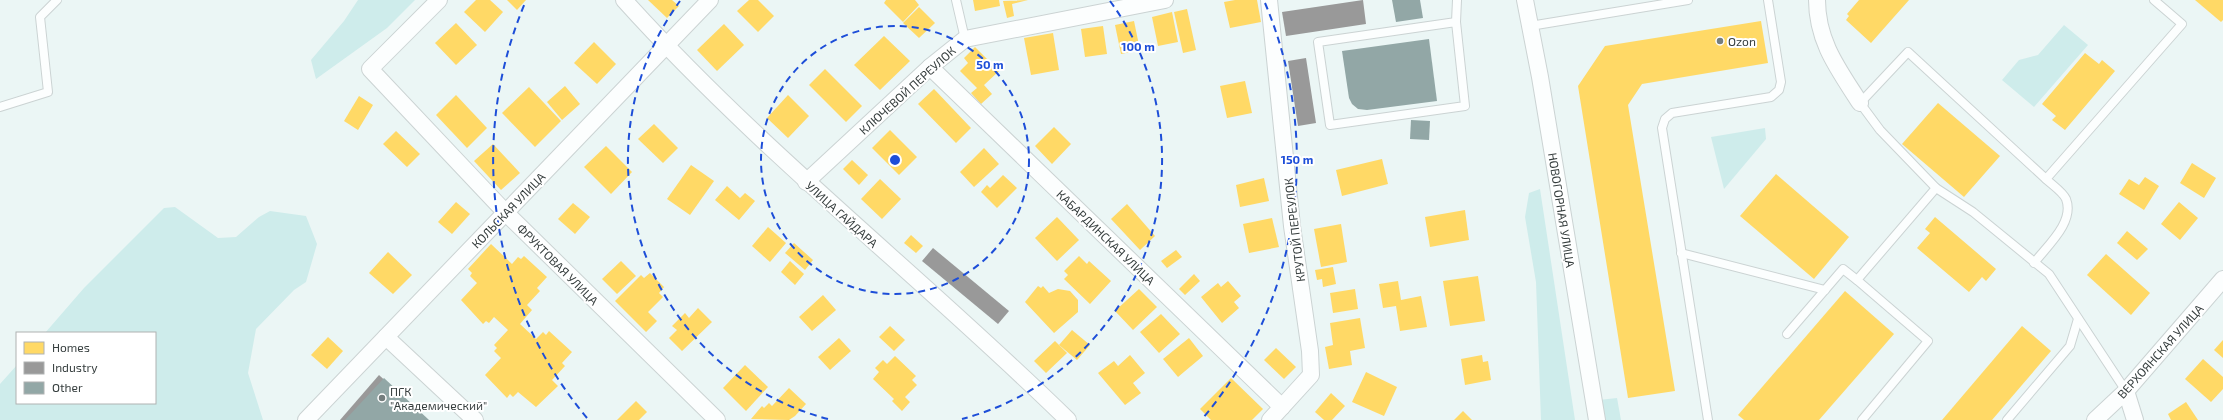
<svg xmlns="http://www.w3.org/2000/svg" width="2223" height="420" viewBox="0 0 2223 420" font-family="'Exo 2',sans-serif">
<style>
.green{fill:#ceeceb}
.homes{fill:#ffd966}
.industry{fill:#999}
.building{fill:#92a7a6}
.lines{fill:none;stroke-linecap:round;stroke-linejoin:round}
.service-casing{stroke:#cbd3d3;stroke-width:10}
.minor-casing{stroke:#cbd3d3;stroke-width:18}
.service{stroke:#fcfefe;stroke-width:8}
.minor{stroke:#fcfefe;stroke-width:16}
.ring{fill:none;stroke:#1d4ed8;stroke-width:2;stroke-dasharray:7 5}
.poi-dot{fill:#757e7e;stroke:#fff;stroke-width:1.5}
.labels{text-anchor:middle;dominant-baseline:central;stroke-width:4;stroke-linejoin:round;paint-order:stroke}
.poi-label{font-size:12px;fill:#363e3e;stroke:#fff;text-anchor:start}
.street-label{font-size:12px;fill:#363e3e;stroke:#fff}
.centre{fill:#1d4ed8;stroke:#fff;stroke-width:2}
.ring-label{font-size:12px;text-anchor:middle;font-weight:bold;fill:#1d4ed8;stroke:#fff;stroke-width:4;stroke-linejoin:round;paint-order:stroke}
</style>
<rect width="100%" height="100%" fill="#ebf6f5"/>
<g class="green">
<path d="M358 0H415L387 28 316 79 311 60 344 21Z"/>
<path d="M2064 25 2088 45 2034 107 2002 80 2019 60 2038 55Z"/>
<path d="M1765 128 1766 139 1724 189 1711 137Z"/>
<path d="M1540 189 1575 420H1541L1536 282 1525 217 1529 193Z"/>
<path d="M175 207 218 238 236 237 259 217 270 211 306 216 317 244 306 282 294 290 256 329 248 373 263 420H0V384L17 365V403H155V333H45L84 288 164 208Z"/>
<path d="M1617 398 1621 420H1603L1599 400Z"/>
</g>
<g class="homes">
<path d="M476 0H490L503 12 485 32 464 12Z"/>
<path d="M507 0H526L517 10Z"/>
<path d="M648 0H672L679 6 667 18Z"/>
<path d="M749 0H758L774 16 758 32 737 11Z"/>
<path d="M886 0H915L919 5 903 22 884 3Z"/>
<path d="M973 0H999L1000 6 975 11Z"/>
<path d="M1028 0 1012 4 1014 16 1007 18 1003 1Z"/>
<path d="M1235 0H1257L1261 22 1230 28 1224 2Z"/>
<path d="M1859 0H1909L1871 43 1846 20 1849 16 1847 14Z"/>
<path d="M2195 0H2223V20L2221 22Z"/>
<path d="M919 7 935 23 919 38 903 23Z"/>
<path d="M1187 9 1196 50 1183 53 1174 12Z"/>
<path d="M1172 12 1178 42 1158 46 1152 17Z"/>
<path d="M1134 21 1140 50 1121 54 1115 25Z"/>
<path d="M1761 21 1768 63 1642 84 1628 105 1675 391 1628 398 1578 86 1605 46Z"/>
<path d="M456 23 477 45 456 65 435 43Z"/>
<path d="M724 24 744 45 717 71 697 50Z"/>
<path d="M1103 26 1107 54 1085 57 1081 29Z"/>
<path d="M1053 33 1059 70 1031 75 1024 38Z"/>
<path d="M884 36 910 61 880 90 854 65Z"/>
<path d="M594 42 616 64 597 84 574 63Z"/>
<path d="M975 47 999 71 984 85 992 94 981 104 971 93 977 88 960 71 968 63 964 58Z"/>
<path d="M2085 53 2099 64 2102 60 2115 71 2065 130 2052 120 2056 116 2042 104Z"/>
<path d="M825 69 862 106 846 122 809 85Z"/>
<path d="M1245 81 1252 113 1227 118 1220 86Z"/>
<path d="M565 86 580 104 562 120 547 102Z"/>
<path d="M529 87 561 121 535 147 502 113Z"/>
<path d="M934 89 971 128 956 143 918 104Z"/>
<path d="M456 95 487 128 467 148 436 115Z"/>
<path d="M788 95 809 116 788 138 767 118Z"/>
<path d="M359 96 373 105 358 130 344 121Z"/>
<path d="M1938 103 2000 156 1964 197 1902 144Z"/>
<path d="M654 124 678 148 663 163 638 139Z"/>
<path d="M1054 127 1071 144 1052 164 1035 146Z"/>
<path d="M890 130 917 157 899 175 872 148Z"/>
<path d="M396 131 420 154 407 167 383 144Z"/>
<path d="M493 144 520 173 501 190 474 161Z"/>
<path d="M606 146 632 172 611 194 584 167Z"/>
<path d="M984 148 999 164 974 187 960 172Z"/>
<path d="M1382 159 1388 184 1342 196 1336 170Z"/>
<path d="M852 160 868 175 859 185 843 169Z"/>
<path d="M2192 163 2216 178 2204 198 2180 183Z"/>
<path d="M691 165 714 181 690 215 667 199Z"/>
<path d="M1776 174 1849 237 1814 279 1740 216Z"/>
<path d="M1003 175 1017 188 997 208 981 192 987 185 990 188Z"/>
<path d="M2145 177 2159 186 2144 210 2119 194 2129 179 2139 185Z"/>
<path d="M1264 178 1269 201 1240 207 1236 185Z"/>
<path d="M880 179 901 199 882 219 861 199Z"/>
<path d="M727 186 740 198 745 193 755 201 739 220 715 200Z"/>
<path d="M456 202 470 214 452 234 438 222Z"/>
<path d="M2179 202 2198 218 2180 240 2161 224Z"/>
<path d="M573 203 590 217 575 234 558 219Z"/>
<path d="M1127 204 1155 236 1140 250 1111 219Z"/>
<path d="M1465 210 1469 240 1430 247 1425 217Z"/>
<path d="M1057 217 1079 240 1057 261 1035 238Z"/>
<path d="M1935 217 1996 269 1986 281 1982 277 1969 292 1917 248 1930 233 1925 229Z"/>
<path d="M1272 218 1279 247 1249 253 1243 224Z"/>
<path d="M1341 224 1347 262 1321 267 1314 229Z"/>
<path d="M768 227 786 243 770 262 752 246Z"/>
<path d="M2127 231 2148 249 2137 260 2117 243Z"/>
<path d="M911 235 923 246 916 253 904 243Z"/>
<path d="M794 243 813 260 805 270 785 253Z"/>
<path d="M491 244 512 264 518 257 521 259 524 256 547 277 537 288 540 291 527 305 532 310 520 324 536 339 543 332 546 335 549 331 572 352 562 363 565 366 552 380 558 386 536 407 518 392 513 397 510 394 507 398 485 375 501 358 494 351 497 348 494 345 508 330 494 317 489 323 486 321 483 324 461 300 477 283 470 276 472 273 468 269Z"/>
<path d="M1176 250 1182 257 1167 268 1161 261Z"/>
<path d="M388 252 412 275 393 294 369 273Z"/>
<path d="M2106 254 2150 293 2131 315 2087 275Z"/>
<path d="M1079 256 1087 264 1089 261 1111 281 1090 304 1064 279 1068 275 1064 271Z"/>
<path d="M621 261 636 276 617 294 602 279Z"/>
<path d="M790 261 804 274 795 285 781 272Z"/>
<path d="M1333 267 1336 284 1323 287 1322 279 1317 280 1315 270Z"/>
<path d="M650 273 664 287 659 293 663 297 648 312 657 321 646 332 615 301 641 275 644 278Z"/>
<path d="M1194 274 1200 281 1185 295 1179 289Z"/>
<path d="M1478 276 1485 321 1450 326 1443 281Z"/>
<path d="M1228 281 1241 296 1234 302 1239 308 1222 323 1201 297 1218 283 1221 287Z"/>
<path d="M1398 281 1401 300 1421 296 1427 327 1400 331 1396 306 1383 308 1379 284Z"/>
<path d="M1038 286 1041 288 1043 286 1049 293 1058 289 1070 291 1078 300V312L1054 333 1025 302Z"/>
<path d="M1139 289 1157 307 1133 330 1115 311Z"/>
<path d="M1355 289 1358 309 1333 313 1330 293Z"/>
<path d="M1845 291 1894 334 1819 420H1744L1738 415Z"/>
<path d="M823 295 836 310 812 331 799 317Z"/>
<path d="M698 308 712 322 682 351 669 338 677 330 672 326 685 313 689 318Z"/>
<path d="M1161 314 1180 334 1159 353 1140 332Z"/>
<path d="M1360 318 1365 348 1350 351 1352 365 1329 369 1325 347 1333 345 1330 323Z"/>
<path d="M890 326 905 340 894 351 879 337Z"/>
<path d="M2022 326 2051 351 1992 420H1942Z"/>
<path d="M1072 330 1090 345 1077 360 1059 345Z"/>
<path d="M328 337 343 351 327 369 311 355Z"/>
<path d="M839 338 851 351 830 370 818 357Z"/>
<path d="M1189 338 1203 356 1178 377 1163 359Z"/>
<path d="M2223 340V358L2214 350Z"/>
<path d="M1055 341 1067 353 1046 373 1034 361Z"/>
<path d="M1276 348 1296 367 1284 379 1264 360Z"/>
<path d="M1130 355 1145 373 1133 383 1141 393 1125 405 1098 373 1114 361 1118 366Z"/>
<path d="M1482 355 1483 362 1488 361 1491 380 1465 385 1461 359Z"/>
<path d="M895 356 916 376 912 380 917 385 905 397 910 402 902 411 892 401 894 399 873 379 879 372 875 368 883 360 887 364Z"/>
<path d="M2203 359 2223 377V389L2211 402 2185 379Z"/>
<path d="M745 365 768 387 746 411 723 388Z"/>
<path d="M1366 372 1397 387 1384 416 1352 402Z"/>
<path d="M1231 378 1263 409 1252 420H1211L1200 409Z"/>
<path d="M789 388 806 404 795 416 789 420 751 419 762 406 764 408 769 403 772 406Z"/>
<path d="M1331 393 1345 406 1332 420H1324L1315 412Z"/>
<path d="M636 401 647 412 639 420H617Z"/>
<path d="M2186 402 2198 420H2171L2168 414Z"/>
<path d="M1463 411 1472 420H1454Z"/>
</g>
<g class="industry">
<path d="M1363 0 1366 24 1286 36 1282 12Z"/>
<path d="M1306 58 1316 123 1298 126 1288 61Z"/>
<path d="M933 248 1009 311 998 324 922 261Z"/>
<path d="M379 375 428 420H340Z"/>
</g>
<g class="building">
<path d="M1392 0H1420L1423 18 1396 22Z"/>
<path d="M1429 39 1437 101 1367 110 1358 109 1352 104 1349 98 1342 51Z"/>
<path d="M1411 120 1430 121 1429 140 1410 139Z"/>
<path d="M384 378 429 420H345Z"/>
</g>
<g class="lines">
<defs>
<g id="service">
<path d="M956 0 965 39"/>
<path d="M1456 22 1318 42 1330 125 1465 106 1456 22 1457 0"/>
<path d="M1530 26 1688 0"/>
<path d="M0 107 48 92 40 17 57 0"/>
<path d="M1936 188 1973 212 2049 274 2126 391"/>
<path d="M1681 253 1825 290"/>
<path d="M2034 263C2047 246 2075 222 2066 199 2063 192 2051 184 2046 179"/>
<path d="M1857 280 1928 341 1862 420"/>
<path d="M1787 334 1843 269 1857 280 1936 188 1880 130 1860 103 1908 52 2046 179 2182 24 2154 0"/>
<path d="M1708 420 1662 128 1665 119 1672 113 1771 97 1779 90 1781 82 1768 0"/>
<path d="M2007 420 2070 346 2078 319"/>
</g>
<g id="minor">
<path d="M439 0 370 69 506 213 717 420"/>
<path d="M624 0C761 152 922 277 1068 420"/>
<path d="M1269 0 1292 226 1310 351 1311 375 1270 420"/>
<path d="M1525 0 1540 77 1597 420"/>
<path d="M1817 0C1817 42 1839 70 1860 103"/>
<path d="M930 67 1282 407"/>
<path d="M806 182 930 67 965 39 1165 0"/>
<path d="M386 337 475 420"/>
<path d="M2126 391 2135 420"/>
<path d="M306 420 710 0"/>
<path d="M2095 420 2126 391 2223 279"/>
</g>
</defs>
<use href="#service" class="service-casing"/>
<use href="#minor" class="minor-casing"/>
<use href="#service" class="service"/>
<use href="#minor" class="minor"/>
</g>
<g class="ring">
<circle cx="895" cy="160" r="134"/>
<path d="M828 419A268 268 0 0 1 680 1M1110 1A268 268 0 0 1 962 419"/>
<path d="M587 418A402 402 0 0 1 525 3M1265 3A402 402 0 0 1 1203 418"/>
</g>
<g class="poi-dot">
<circle cx="1720" cy="41" r="4"/>
<circle cx="382" cy="398" r="4"/>
</g>
<g class="labels">
<g class="poi-label">
<text x="1728" y="41">Ozon</text>
<text x="390" y="391">ПГК<tspan x="390" dy="14">"Академический"</tspan></text>
</g>
<g class="street-label">
<text transform="translate(907 90) rotate(-42)">КЛЮЧЕВОЙ ПЕРЕУЛОК</text>
<text transform="translate(508 210) rotate(-46)">КОЛЬСКАЯ УЛИЦА</text>
<text transform="translate(1562 210) rotate(81)">НОВОГОРНАЯ УЛИЦА</text>
<text transform="translate(842 214) rotate(42)">УЛИЦА ГАЙДАРА</text>
<text transform="translate(1294 230) rotate(-97)">КРУТОЙ ПЕРЕУЛОК</text>
<text transform="translate(1106 237) rotate(44)">КАБАРДИНСКАЯ УЛИЦА</text>
<text transform="translate(558 264) rotate(45)">ФРУКТОВАЯ УЛИЦА</text>
<text transform="translate(2160 351) rotate(-48)">ВЕРХОЯНСКАЯ УЛИЦА</text>
</g>
</g>
<circle cx="895" cy="160" r="6" class="centre"/>
<g class="ring-label">
<text x="1138" y="51">100 m</text>
<text x="990" y="69">50 m</text>
<text x="1297" y="164">150 m</text>
</g>
<rect x="16" y="332" width="140" height="72" fill="#ffffff" stroke="#afb2b2"/>
<rect x="24" y="342" width="20" height="12" fill="#ffd966" stroke="#afb2b2"/>
<text x="52" y="352" font-size="12" fill="#363e3e">Homes</text>
<rect x="24" y="362" width="20" height="12" fill="#999999" stroke="#afb2b2"/>
<text x="52" y="372" font-size="12" fill="#363e3e">Industry</text>
<rect x="24" y="382" width="20" height="12" fill="#92a7a6" stroke="#afb2b2"/>
<text x="52" y="392" font-size="12" fill="#363e3e">Other</text>
</svg>
